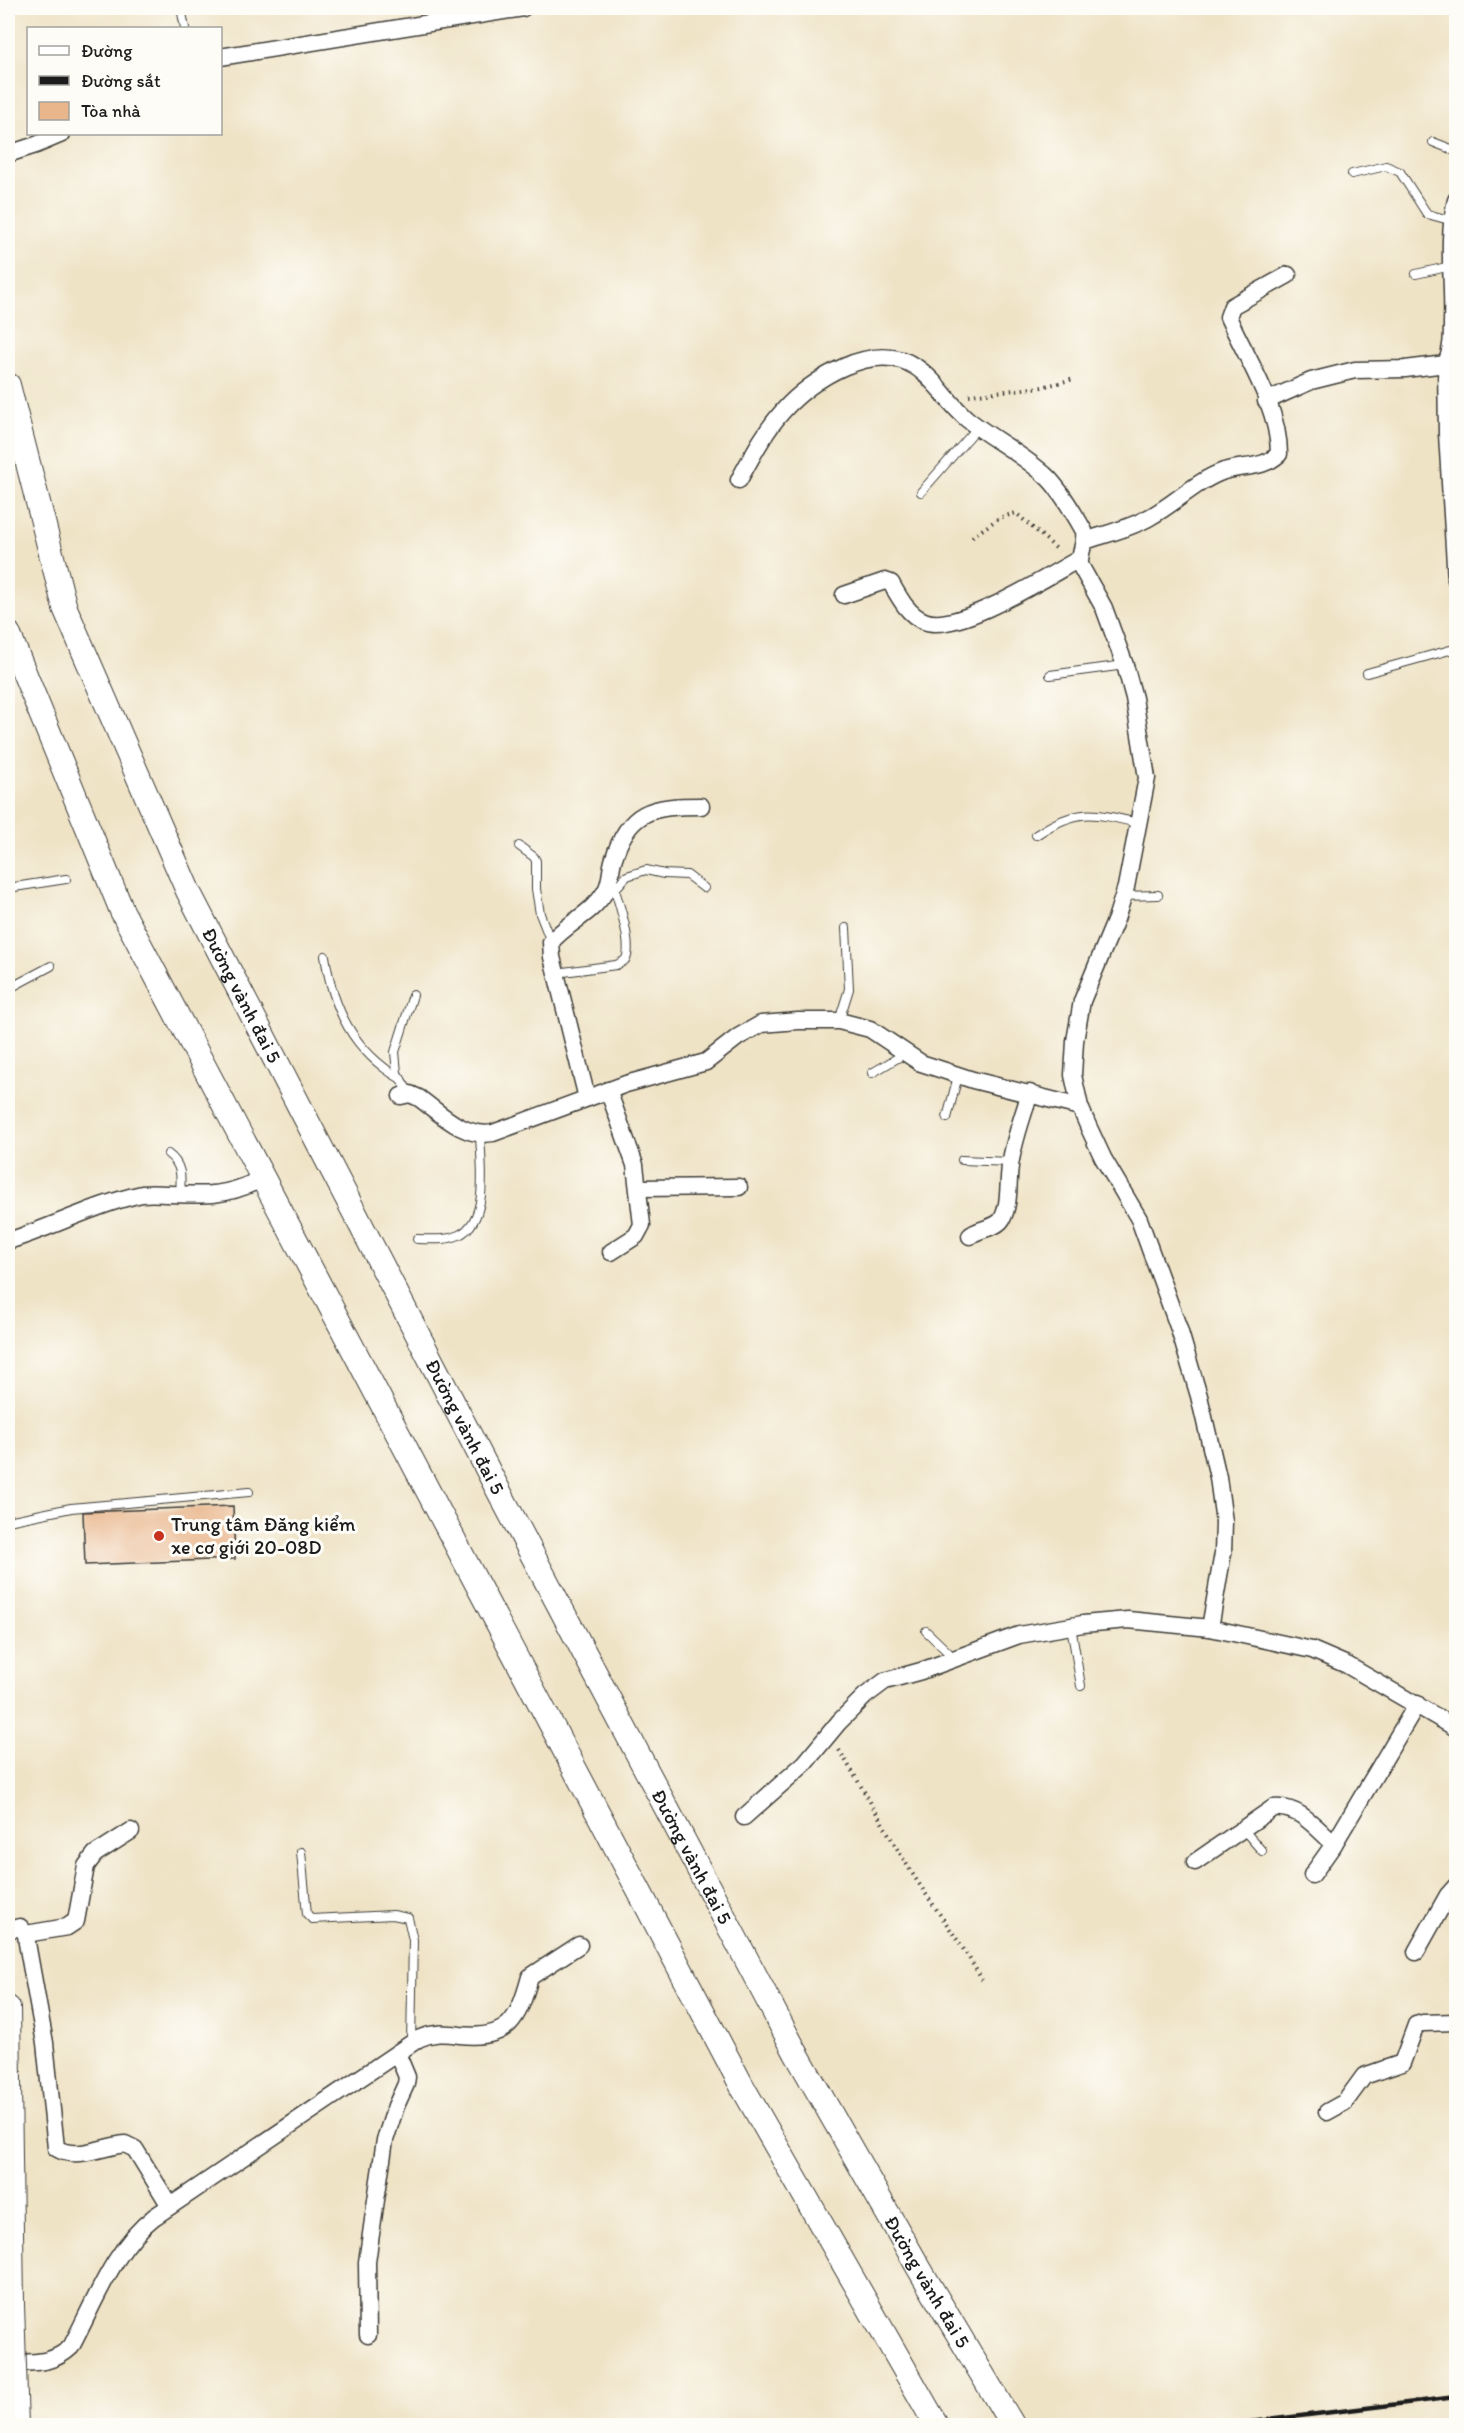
<svg xmlns="http://www.w3.org/2000/svg" width="1464" height="2433" viewBox="0 0 1464 2433" font-family="Itim,sans-serif">
<style>
.building{fill:#e9b58b}
.lines{fill:none;stroke-linecap:round;stroke-linejoin:round}
.lane-casing{stroke:#3c3a36;stroke-width:10}
.street-casing{stroke:#3c3a36;stroke-width:19}
.secondary-casing{stroke:#3c3a36;stroke-width:26}
.path{stroke:#3c3a36;stroke-width:4;stroke-dasharray:1.5 4.5;stroke-linecap:butt}
.lane{stroke:#fff;stroke-width:8}
.street{stroke:#fff;stroke-width:16}
.secondary{stroke:#fff;stroke-width:24}
.rail{stroke:#1c1c1c;stroke-width:4.5}
.secondary-bridge-casing{stroke:#3c3a36;stroke-width:26;stroke-linecap:butt}
.secondary-bridge{stroke:#fff;stroke-width:24}
.poi-dot{fill:#c8321e;stroke:#fdfcf7;stroke-width:2}
.labels{text-anchor:middle;dominant-baseline:central;stroke-width:6;stroke-linejoin:round;paint-order:stroke}
.street-label{font-size:20px;fill:#1c1c1c;stroke:#fdfcf7}
.poi-label{font-size:20px;fill:#1c1c1c;stroke:#fdfcf7;text-anchor:start}
</style>
<rect width="100%" height="100%" fill="#fdfcf7"/>
<filter id="ink" filterUnits="userSpaceOnUse"><feTurbulence type="fractalNoise" baseFrequency=".0167" numOctaves="2"/><feDisplacementMap in="SourceGraphic" scale="12" xChannelSelector="R" yChannelSelector="G"/><feConvolveMatrix kernelMatrix="1 2 1 2 8 2 1 2 1" color-interpolation-filters="sRGB"/></filter>
<filter id="wash" filterUnits="userSpaceOnUse"><feTurbulence type="fractalNoise" baseFrequency=".008" numOctaves="4" result="noise"/><feDisplacementMap in="SourceGraphic" scale="24" xChannelSelector="R" yChannelSelector="G"/><feGaussianBlur stdDeviation="1.35" result="paint"/><feColorMatrix in="noise" values="0 0 0 0 0 0 0 0 0 0 0 0 0 0 0 0 0 1.4 0 .05"/><feComposite in="paint" operator="in"/></filter>
<g filter="url(#wash)">
<rect width="100%" height="100%" fill="#efe3c6"/>
<g id="blocks">
<path class="building" d="M233 1506 235 1559 85 1565 83 1512Z"/>
</g>
</g>
<g filter="url(#ink)">
<use href="#blocks" fill-opacity="0" stroke="#3c3a36" stroke-width="1.5"/>
<g class="lines">
<defs>
<g id="lane">
<path d="M181 8 185 28"/>
<path d="M1433 142 1456 151"/>
<path d="M1352 174 1386 166 1400 172 1427 214 1453 221"/>
<path d="M1416 274 1451 266"/>
<path d="M921 492 978 427"/>
<path d="M1367 673 1450 650"/>
<path d="M1050 675 1125 665"/>
<path d="M1036 835C1076 808 1093 812 1137 823"/>
<path d="M519 846 534 857 536 861V889L540 914 551 942"/>
<path d="M8 888 66 879"/>
<path d="M615 889 627 876 646 870 664 874 687 875 704 888"/>
<path d="M1123 896 1158 895"/>
<path d="M325 956C333 1009 353 1051 401 1079"/>
<path d="M556 973 616 965C621 963 626 961 627 956 631 938 618 899 612 881"/>
<path d="M8 989 51 966"/>
<path d="M839 1021 849 989 846 928"/>
<path d="M872 1073 906 1053"/>
<path d="M410 1094 397 1073 395 1052 413 995"/>
<path d="M947 1118 958 1076"/>
<path d="M168 1154C183 1165 181 1178 180 1195"/>
<path d="M962 1160 1010 1162"/>
<path d="M417 1239C431 1239 446 1241 459 1235 490 1220 481 1164 480 1135"/>
<path d="M8 1521 71 1508 249 1492"/>
<path d="M1071 1626 1081 1686"/>
<path d="M926 1631 954 1658"/>
<path d="M1242 1828 1262 1851"/>
<path d="M301 1852 307 1914 312 1919 393 1915 408 1918 413 1940 411 2043"/>
</g>
<g id="street">
<path d="M220 57 523 8"/>
<path d="M8 154 36 145 62 134"/>
<path d="M1456 200C1446 240 1454 282 1452 322 1452 337 1452 350 1446 364L1447 434 1456 580"/>
<path d="M1266 401 1311 381 1355 370 1405 369 1446 364"/>
<path d="M739 480C752 456 765 431 783 411 811 379 875 339 916 367 936 380 949 404 967 419 992 439 1021 453 1045 475 1059 487 1075 515 1084 531 1086 543 1079 553 1080 565L1104 608 1125 665 1134 698 1147 778 1126 887 1116 919 1082 1001 1075 1041 1073 1075 1080 1107 1089 1128 1103 1158 1139 1219 1179 1329 1199 1396 1218 1477 1224 1522 1223 1553 1210 1628"/>
<path d="M1085 541C1106 534 1131 528 1150 517 1176 503 1196 481 1224 471 1244 465 1263 469 1279 454 1279 407 1247 359 1228 317L1232 306 1288 275"/>
<path d="M844 595 885 581 891 583C899 597 908 615 924 621 956 635 1048 576 1079 559"/>
<path d="M608 1090 635 1165 642 1225 636 1236 611 1252"/>
<path d="M401 1096 410 1094 419 1098C441 1114 464 1138 493 1133L626 1084 706 1062 738 1037 761 1024 798 1021H839L870 1029 921 1063 973 1080 1080 1107"/>
<path d="M587 1098 552 957 551 942C567 923 592 914 605 892 611 883 610 872 613 861 628 810 652 806 701 806"/>
<path d="M639 1188 739 1187"/>
<path d="M970 1236C978 1228 996 1229 1002 1219 1011 1203 1007 1178 1011 1160 1015 1137 1023 1115 1030 1093"/>
<path d="M8 1241C53 1227 96 1204 142 1194 151 1193 161 1194 170 1194 204 1195 223 1197 255 1182"/>
<path d="M744 1817 805 1763 839 1722 865 1696 885 1681 921 1671 1019 1635 1083 1624 1128 1620 1210 1628 1312 1650 1347 1665 1456 1728"/>
<path d="M1195 1862 1273 1808C1299 1805 1316 1828 1334 1844"/>
<path d="M1312 1875 1334 1844 1417 1704"/>
<path d="M12 1929 20 1927 26 1934 27 1943 45 2043 56 2148C76 2161 104 2146 125 2144L135 2149 170 2206"/>
<path d="M26 1934 67 1927 76 1921 86 1866 95 1854 131 1831"/>
<path d="M1416 1952 1448 1895 1456 1886"/>
<path d="M1327 2112 1345 2102 1364 2076 1402 2063 1416 2025 1423 2023 1456 2022"/>
<path d="M368 2335 367 2262 373 2220 385 2140 396 2106 406 2084 407 2077 397 2053"/>
<path d="M8 2363C33 2362 52 2365 71 2347 95 2302 114 2248 154 2217L418 2039C433 2032 444 2033 460 2035 509 2040 518 2020 530 1977L579 1945"/>
</g>
<g id="secondary">
<path id="s1" d="M8 385 65 608 188 891 495 1484 796 2053 920 2270 1013 2426"/>
<path d="M8 633 122 911 743 2088 937 2426"/>
<path d="M8 2008 12 2305"/>
</g>
</defs>
<use href="#lane" class="lane-casing"/>
<use href="#street" class="street-casing"/>
<use href="#secondary" class="secondary-casing"/>
<g class="path">
<path d="M969 395 1042 387 1074 379"/>
<path d="M972 537 999 518 1016 513 1059 551"/>
<path d="M839 1750C863 1788 884 1827 907 1865 931 1904 960 1940 982 1980"/>
</g>
<use href="#lane" class="lane"/>
<use href="#street" class="street"/>
<use href="#secondary" class="secondary"/>
<path class="rail" d="M1218 2426 1456 2397"/>
<defs>
<path id="secondary-bridge" d="M12 2305 16 2426"/>
</defs>
<use href="#secondary-bridge" class="secondary-bridge-casing"/>
<use href="#secondary-bridge" class="secondary-bridge"/>
</g>
</g>
<circle class="poi-dot" cx="159" cy="1536" r="6"/>
<g class="labels">
<g class="street-label">
<text stroke="none"><textPath href="#s1" startOffset="656">Đường vành đai 5</textPath></text>
<text stroke="none"><textPath href="#s1" startOffset="1142">Đường vành đai 5</textPath></text>
<text stroke="none"><textPath href="#s1" startOffset="1628">Đường vành đai 5</textPath></text>
<text stroke="none"><textPath href="#s1" startOffset="2114">Đường vành đai 5</textPath></text>
</g>
<g class="poi-label">
<text x="171" y="1524">Trung tâm Đăng kiểm<tspan x="171" dy="23">xe cơ giới 20-08D</tspan></text>
</g>
</g>
<rect width="1464" height="2433" fill="none" stroke="#fdfcf7" stroke-width="30"/>
<rect x="27" y="27" width="195" height="108" fill="#fdfcf7" stroke="#a3a29f" stroke-width="1.5"/>
<rect x="39" y="46" width="30" height="9" fill="#ffffff" stroke="#a3a29f" stroke-width="1.5"/>
<text x="81" y="57" font-size="18" fill="#1c1c1c">Đường</text>
<rect x="39" y="76" width="30" height="9" fill="#1c1c1c" stroke="#a3a29f" stroke-width="1.5"/>
<text x="81" y="87" font-size="18" fill="#1c1c1c">Đường sắt</text>
<rect x="39" y="102" width="30" height="18" fill="#e9b58b" stroke="#a3a29f" stroke-width="1.5"/>
<text x="81" y="117" font-size="18" fill="#1c1c1c">Tòa nhà</text>
</svg>
